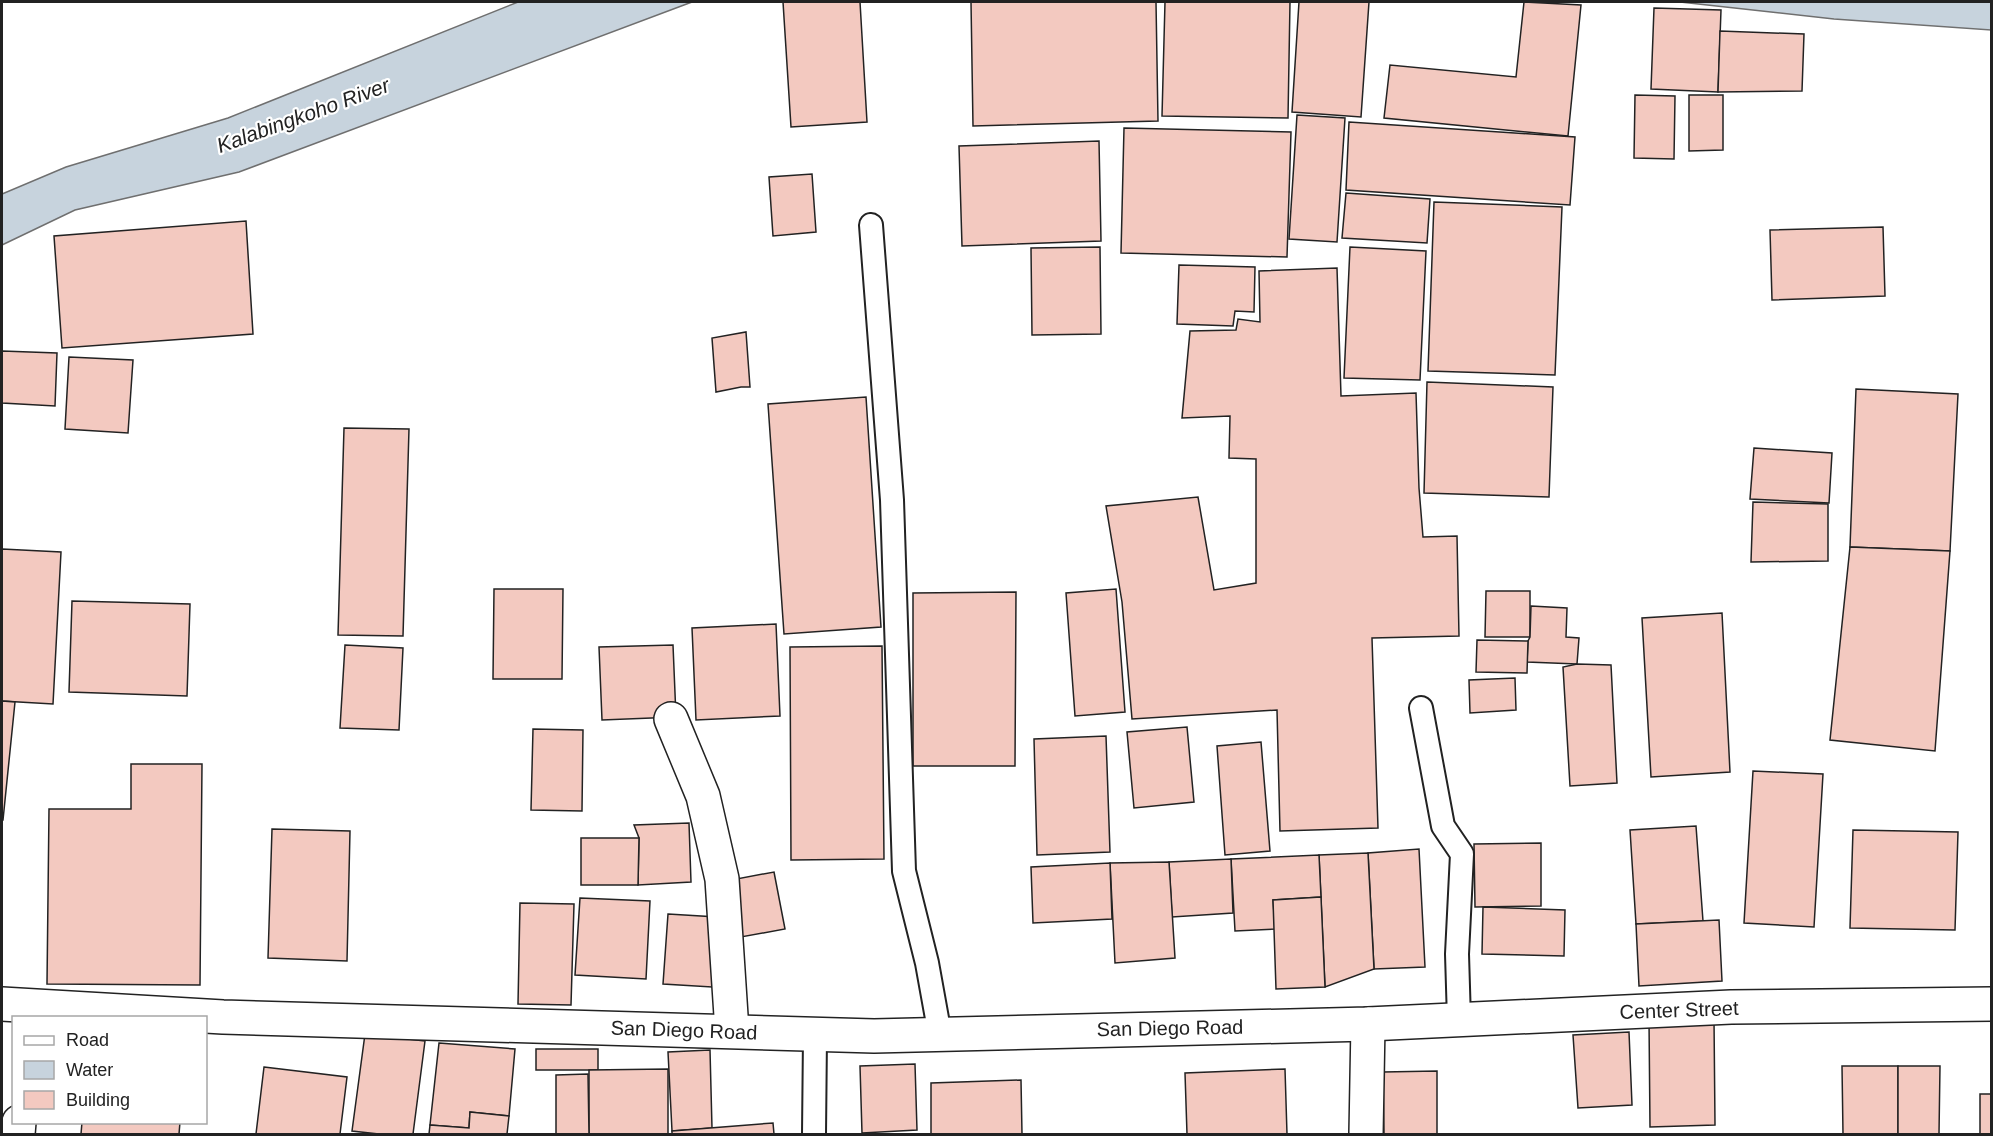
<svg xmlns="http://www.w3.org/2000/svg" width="1993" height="1136" viewBox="0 0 1993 1136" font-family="Arial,sans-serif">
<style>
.water{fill:#c7d3dd;stroke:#6f6f6f;stroke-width:1.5}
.building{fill:#f3c9c0;stroke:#222;stroke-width:1.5}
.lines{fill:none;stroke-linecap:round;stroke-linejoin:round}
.lane-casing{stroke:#222;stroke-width:26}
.street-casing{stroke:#222;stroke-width:36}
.secondary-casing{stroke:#222;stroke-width:36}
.lane{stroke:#fff;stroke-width:22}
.street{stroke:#fff;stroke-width:33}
.secondary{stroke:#fff;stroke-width:33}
.labels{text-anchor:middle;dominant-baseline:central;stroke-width:4.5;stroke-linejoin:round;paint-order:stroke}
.street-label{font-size:20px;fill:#222;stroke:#fff}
.water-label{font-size:21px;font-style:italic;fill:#222;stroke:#fff}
</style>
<rect width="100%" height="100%" fill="#fff"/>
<g class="water">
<path d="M518 2H692L239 172 75 210 2 245V194L66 167 228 118Z"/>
<path d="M1680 2H1991V30L1834 19Z"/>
</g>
<g class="building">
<path d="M783 2H860L867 122 791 127Z"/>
<path d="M971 2H1156L1158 121 973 126Z"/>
<path d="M1165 2H1290L1288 118 1162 116Z"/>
<path d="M1299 2H1369L1361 117 1292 112Z"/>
<path d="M1524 2 1581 5 1568 136 1384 118 1390 65 1516 77Z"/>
<path d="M1654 8 1721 10 1718 92 1651 89Z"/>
<path d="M1720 31 1804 34 1802 91 1718 92Z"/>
<path d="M1635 95 1675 96 1674 159 1634 158Z"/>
<path d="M1689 95H1723V150L1689 151Z"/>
<path d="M1297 115 1345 118 1337 242 1289 239Z"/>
<path d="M1349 122 1575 137 1570 205 1346 190Z"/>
<path d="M1124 128 1291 132 1287 257 1121 253Z"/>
<path d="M1099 141 1101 241 962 246 959 146Z"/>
<path d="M812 174 816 232 773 236 769 177Z"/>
<path d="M1346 193 1430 199 1427 243 1342 238Z"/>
<path d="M1434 202 1562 207 1555 375 1428 371Z"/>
<path d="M246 221 253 334 62 348 54 236Z"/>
<path d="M1883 227 1885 296 1772 300 1770 230Z"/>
<path d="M1100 247 1101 334 1032 335 1031 248Z"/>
<path d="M1350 247 1426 251 1420 380 1344 378Z"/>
<path d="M1179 265 1255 267 1254 312 1235 311 1233 326 1177 324Z"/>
<path d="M1337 268 1341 396 1416 393 1419 488 1423 537 1457 536 1459 636 1372 638 1378 828 1280 831 1277 710 1132 719 1122 602 1106 506 1198 497 1214 590 1256 583V459L1229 458 1230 416 1182 418 1190 331 1236 330 1238 319 1260 322 1259 271Z"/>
<path d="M746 332 750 387H741L716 392 712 338Z"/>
<path d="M2 351 57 353 55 406 2 403Z"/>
<path d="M69 357 133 360 128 433 65 429Z"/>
<path d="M1427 382 1553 387 1549 497 1424 493Z"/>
<path d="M1856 389 1958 394 1950 551 1850 547Z"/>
<path d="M866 397 881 627 784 634 768 404Z"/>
<path d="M344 428 409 429 403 636 338 635Z"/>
<path d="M1754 448 1832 453 1829 503 1750 499Z"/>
<path d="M1753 502 1828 504V561L1751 562Z"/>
<path d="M1850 547 1950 551 1935 751 1830 740Z"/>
<path d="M2 549 61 552 53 704 2 701Z"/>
<path d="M494 589H563L562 679H493Z"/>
<path d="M1116 589 1125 712 1075 716 1066 593Z"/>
<path d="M1486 591H1530V637H1485Z"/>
<path d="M1016 592 1015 766H913V593Z"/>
<path d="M72 601 190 604 187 696 69 692Z"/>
<path d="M1531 606 1567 608 1566 637 1579 638 1577 664 1527 662 1528 641 1530 637Z"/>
<path d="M1722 613 1730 772 1651 777 1642 618Z"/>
<path d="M776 624 780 716 696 720 692 628Z"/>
<path d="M1477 640 1528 641 1527 673 1476 672Z"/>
<path d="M345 645 403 648 399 730 340 728Z"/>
<path d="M673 645 676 717 602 720 599 647Z"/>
<path d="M882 646 884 859 791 860 790 647Z"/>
<path d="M1577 664 1611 665 1617 783 1570 786 1563 667Z"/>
<path d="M1515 678 1516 710 1470 713 1469 680Z"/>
<path d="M2 701 15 702 3 820H2Z"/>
<path d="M1187 727 1194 802 1134 808 1127 732Z"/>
<path d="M533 729 583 730 582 811 531 810Z"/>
<path d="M1106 736 1110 852 1037 855 1034 739Z"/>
<path d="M1261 742 1270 851 1225 855 1217 746Z"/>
<path d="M131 764H202L200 985 47 984 49 809H131Z"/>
<path d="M1753 771 1823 774 1814 927 1744 923Z"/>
<path d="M689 823 691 882 638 885 639 838 634 825Z"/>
<path d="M1696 826 1703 921 1636 924 1630 830Z"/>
<path d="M272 829 350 831 347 961 268 958Z"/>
<path d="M1853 830 1958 832 1955 930 1850 928Z"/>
<path d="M581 838H639L638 885H581Z"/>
<path d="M1541 843V906L1475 907 1474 844Z"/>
<path d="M1419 849 1425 967 1374 969 1368 853Z"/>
<path d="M1368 853 1374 969 1325 987 1319 855Z"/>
<path d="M1319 855 1321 897 1273 900 1275 929 1235 931 1231 859Z"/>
<path d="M1231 859 1233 913 1172 917 1169 862Z"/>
<path d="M1169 862 1175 958 1115 963 1110 863Z"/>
<path d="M1110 863 1112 919 1033 923 1031 867Z"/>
<path d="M774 872 785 929 741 937 731 880Z"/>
<path d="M1321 897 1325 987 1276 989 1273 900Z"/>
<path d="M580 898 650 901 646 979 575 975Z"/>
<path d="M520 903 574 904 571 1005 518 1004Z"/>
<path d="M1483 907 1565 910 1564 956 1482 954Z"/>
<path d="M668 914 717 917 712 987 663 984Z"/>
<path d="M1719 920 1722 981 1639 986 1636 924Z"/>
<path d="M1714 1019 1715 1125 1650 1127 1649 1020Z"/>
<path d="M1629 1032 1632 1105 1578 1108 1573 1035Z"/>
<path d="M365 1034 425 1041 413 1134H379L352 1131Z"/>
<path d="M439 1043 515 1049 509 1116 470 1112 469 1128 430 1125Z"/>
<rect x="536" y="1049" width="62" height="21"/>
<path d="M710 1050 712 1128 672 1131 668 1052Z"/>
<path d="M915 1064 917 1130 862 1133 860 1066Z"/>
<path d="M1842 1066H1898V1134H1843Z"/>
<path d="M1898 1066H1940L1939 1134H1898Z"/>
<path d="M264 1067 347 1077 340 1134H256Z"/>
<path d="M668 1069V1134H589V1070Z"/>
<path d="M1285 1069 1287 1134H1187L1185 1073Z"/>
<path d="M1437 1071V1134H1384L1383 1072Z"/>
<path d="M588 1074 589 1134H556V1075Z"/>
<path d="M1021 1080 1022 1134H931V1083Z"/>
<rect x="1980" y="1094" width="12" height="40"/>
<path d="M470 1112 509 1116 507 1134H429L430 1125 469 1128Z"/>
<path d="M82 1122H180L179 1134H81Z"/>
<path d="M773 1123 774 1134H672V1131Z"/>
</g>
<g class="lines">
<defs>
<g id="lane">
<path d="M871 225 892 500 904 871 927 963 940 1035"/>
<path d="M1421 708 1443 826 1462 854 1457 954 1459 1020"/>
<path d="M814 1134 815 1036"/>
</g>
<g id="street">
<path d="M671 719 703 796 722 879 732 1031"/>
<path d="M18 1134 19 1122"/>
<path d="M1366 1134 1368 1024"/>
</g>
<path id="secondary" d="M2 1004 223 1017 874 1036 1368 1024 1731 1007 1992 1004"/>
</defs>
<use href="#lane" class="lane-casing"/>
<use href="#street" class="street-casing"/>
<use href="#secondary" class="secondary-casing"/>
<use href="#lane" class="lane"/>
<use href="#street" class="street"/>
<use href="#secondary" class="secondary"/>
</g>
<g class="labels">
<g class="street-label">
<text transform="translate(1679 1010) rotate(-2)">Center Street</text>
<text transform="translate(1170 1028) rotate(-1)">San Diego Road</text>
<text transform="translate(684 1030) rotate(2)">San Diego Road</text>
</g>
<g class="water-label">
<text transform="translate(303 115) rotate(-20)">Kalabingkoho River</text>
</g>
</g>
<rect width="1993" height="1136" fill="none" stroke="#222222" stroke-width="6"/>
<rect x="12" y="1016" width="195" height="108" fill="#ffffff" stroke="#a7a7a7" stroke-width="1.5"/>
<rect x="24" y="1036" width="30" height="9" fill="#ffffff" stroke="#a7a7a7" stroke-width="1.5"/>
<text x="66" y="1046" font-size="18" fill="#222222">Road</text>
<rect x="24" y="1061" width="30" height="18" fill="#c7d3dd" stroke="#a7a7a7" stroke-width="1.5"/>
<text x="66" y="1076" font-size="18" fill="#222222">Water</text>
<rect x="24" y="1091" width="30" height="18" fill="#f3c9c0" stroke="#a7a7a7" stroke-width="1.5"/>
<text x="66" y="1106" font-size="18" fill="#222222">Building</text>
</svg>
